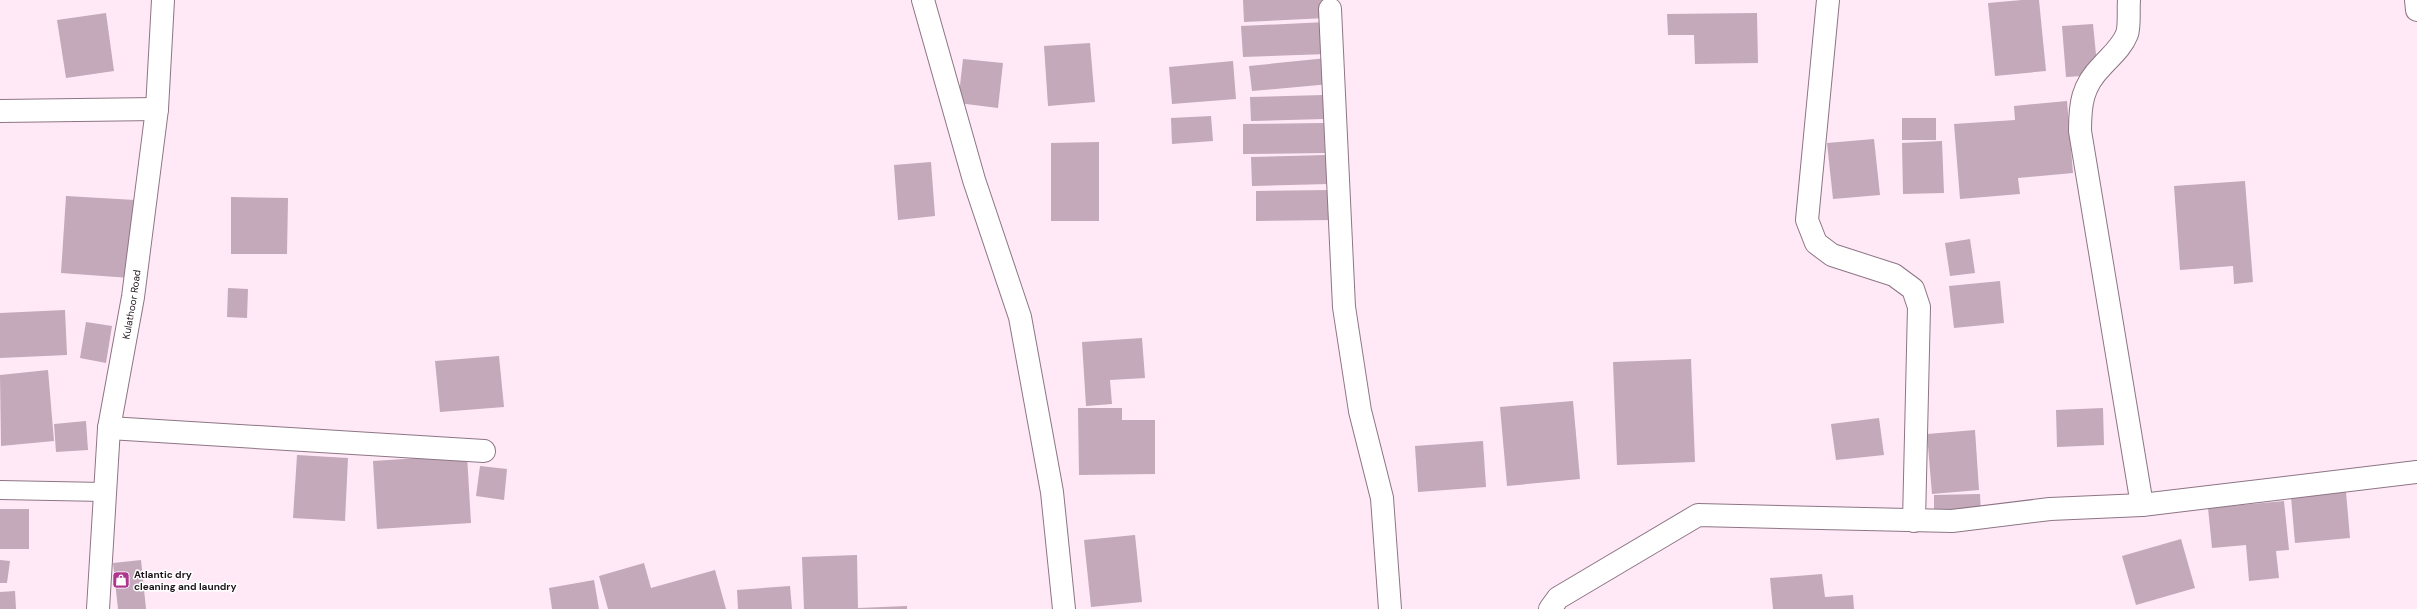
<svg xmlns="http://www.w3.org/2000/svg" width="2417" height="609" viewBox="0 0 2417 609" font-family="'DM Sans',sans-serif">
<style>
.building{fill:#c3a9ba}
.lines{fill:none;stroke-linecap:round;stroke-linejoin:round}
.lane-casing{stroke:#8d7584;stroke-width:20}
.street-casing{stroke:#8d7584;stroke-width:24}
.secondary-casing{stroke:#8d7584;stroke-width:24}
.lane{stroke:#fff;stroke-width:18}
.street{stroke:#fff;stroke-width:22}
.secondary{stroke:#fff;stroke-width:22}
.labels{text-anchor:middle;dominant-baseline:central;stroke-width:3;stroke-linejoin:round;paint-order:stroke}
.street-label{font-size:10px;fill:#1e151b;stroke:#fff}
.poi-label{font-size:10px;font-weight:bold;fill:#1e151b;stroke:#fff;text-anchor:start}
</style>
<rect width="100%" height="100%" fill="#ffe9f7"/>
<g class="building">
<path d="M1243 0H1325L1326 18 1244 22Z"/>
<path d="M2022 0H2039L2046 71 1995 76 1988 3Z"/>
<path d="M106 13 114 71 66 78 57 20Z"/>
<path d="M1757 13 1758 63 1695 64 1694 35H1668L1667 14Z"/>
<path d="M1326 22 1327 54 1243 57 1241 26Z"/>
<path d="M2093 24 2098 75 2066 77 2062 26Z"/>
<path d="M1090 43 1095 102 1048 106 1044 46Z"/>
<path d="M1327 58 1330 84 1252 91 1249 66Z"/>
<path d="M963 59 1003 63 998 108 958 103Z"/>
<path d="M1233 61 1236 99 1172 104 1169 67Z"/>
<path d="M1323 95 1324 119 1251 121 1250 97Z"/>
<path d="M2067 101 2073 173 2018 178 2020 194 1960 199 1954 124 2015 120 2014 106Z"/>
<path d="M1211 116 1213 141 1172 144 1171 118Z"/>
<rect x="1902" y="118" width="34" height="22"/>
<path d="M1324 123 1325 153 1243 154V124Z"/>
<path d="M1874 139 1880 195 1833 199 1827 143Z"/>
<path d="M1942 141 1944 193 1903 194 1902 143Z"/>
<path d="M1099 142V221H1051V143Z"/>
<path d="M1327 155 1328 184 1252 186 1251 157Z"/>
<path d="M931 162 935 216 898 220 894 165Z"/>
<path d="M2245 181 2253 282 2234 284 2233 266 2180 270 2174 186Z"/>
<path d="M1332 190 1333 220 1256 221V191Z"/>
<path d="M66 196 135 200 130 278 61 273Z"/>
<path d="M231 197 288 198 287 254H231Z"/>
<path d="M1970 239 1975 273 1950 276 1945 243Z"/>
<path d="M2000 281 2004 323 1954 328 1949 286Z"/>
<path d="M228 288 248 289 247 318 227 317Z"/>
<path d="M65 310 67 355 0 358V313Z"/>
<path d="M86 322 112 326 106 363 80 358Z"/>
<path d="M1142 338 1145 378 1110 380 1112 404 1086 406 1082 342Z"/>
<path d="M499 356 504 407 440 412 435 361Z"/>
<path d="M1691 359 1695 462 1617 465 1613 362Z"/>
<path d="M48 370 54 441 1 446 0 375Z"/>
<path d="M1573 401 1580 479 1507 486 1500 407Z"/>
<path d="M1078 408H1122V420H1155V474L1079 475Z"/>
<path d="M2103 408 2104 445 2057 447 2056 410Z"/>
<path d="M1879 418 1884 455 1836 460 1831 424Z"/>
<path d="M86 421 88 450 56 452 54 424Z"/>
<path d="M1975 430 1979 490 1932 494 1927 434Z"/>
<path d="M1483 441 1486 487 1418 492 1415 446Z"/>
<path d="M297 455 348 458 345 521 293 518Z"/>
<path d="M467 455 471 523 377 529 373 461Z"/>
<path d="M480 466 507 469 504 500 476 496Z"/>
<path d="M2346 492 2350 538 2295 543 2291 497Z"/>
<path d="M1980 494 1981 515 1934 516V495Z"/>
<path d="M2284 501 2289 550 2276 551 2279 578 2249 581 2246 545 2212 548 2208 508Z"/>
<rect x="0" y="509" width="29" height="40"/>
<path d="M1135 535 1142 602 1091 607 1084 540Z"/>
<path d="M2181 539 2195 588 2136 605 2122 556Z"/>
<path d="M857 555 858 608 907 606V609H804L802 557Z"/>
<path d="M0 560 10 561 7 583H0Z"/>
<path d="M141 560 146 609H118L113 563Z"/>
<path d="M644 563 651 588 715 570 726 609H608L599 576Z"/>
<path d="M1822 574 1825 597 1853 595 1854 609H1773L1770 578Z"/>
<path d="M594 580 599 609H552L549 588Z"/>
<path d="M790 586 792 609H738L737 590Z"/>
<path d="M15 591 16 609H0V592Z"/>
</g>
<g class="lines">
<defs>
<path id="lane" d="M0 490 104 492"/>
<g id="street">
<path d="M923 0 974 180 1020 317 1052 492 1064 609"/>
<path d="M1828 0 1807 220 1816 243 1832 255 1894 275 1913 289 1919 307 1914 521"/>
<path d="M2129 0C2128 10 2130 25 2127 34 2122 47 2111 56 2102 66 2082 86 2080 104 2080 131L2142 505"/>
<path d="M2416 0 2417 10"/>
<path d="M1330 9 1344 307 1360 411 1382 498 1390 609"/>
<path d="M0 111 157 109"/>
<path d="M109 428 484 451"/>
<path d="M1550 609 1558 598 1698 515 1952 521 2050 509 2142 505 2417 472"/>
</g>
<g id="secondary">
<path id="s1" d="M98 609 109 428 133 297 157 109 163 0"/>
</g>
</defs>
<use href="#lane" class="lane-casing"/>
<use href="#street" class="street-casing"/>
<use href="#secondary" class="secondary-casing"/>
<use href="#lane" class="lane"/>
<use href="#street" class="street"/>
<use href="#secondary" class="secondary"/>
</g>
<defs>
<symbol id="shop-square" viewBox="-11 -11 22 22"><rect x="-9" y="-9" width="18" height="18" rx="4" fill="#ad378e" stroke="#fff"/><path d="M-5-2.5h2.3a2.7 3.5 0 0 1 5.4 0H5L5.5 6h-11ZM-1.5-2.5h3a1.5 2.3 0 0 0-3 0Z" fill="#fff"/></symbol>
</defs>
<g fill-rule="evenodd">
<use href="#shop-square" x="111" y="570" width="20" height="20"/>
</g>
<g class="labels">
<g class="street-label">
<text stroke="none"><textPath href="#s1" startOffset="307">Kulathoor Road</textPath></text>
</g>
<g class="poi-label">
<text x="134" y="574">Atlantic dry<tspan x="134" dy="12">cleaning and laundry</tspan></text>
</g>
</g>
</svg>
